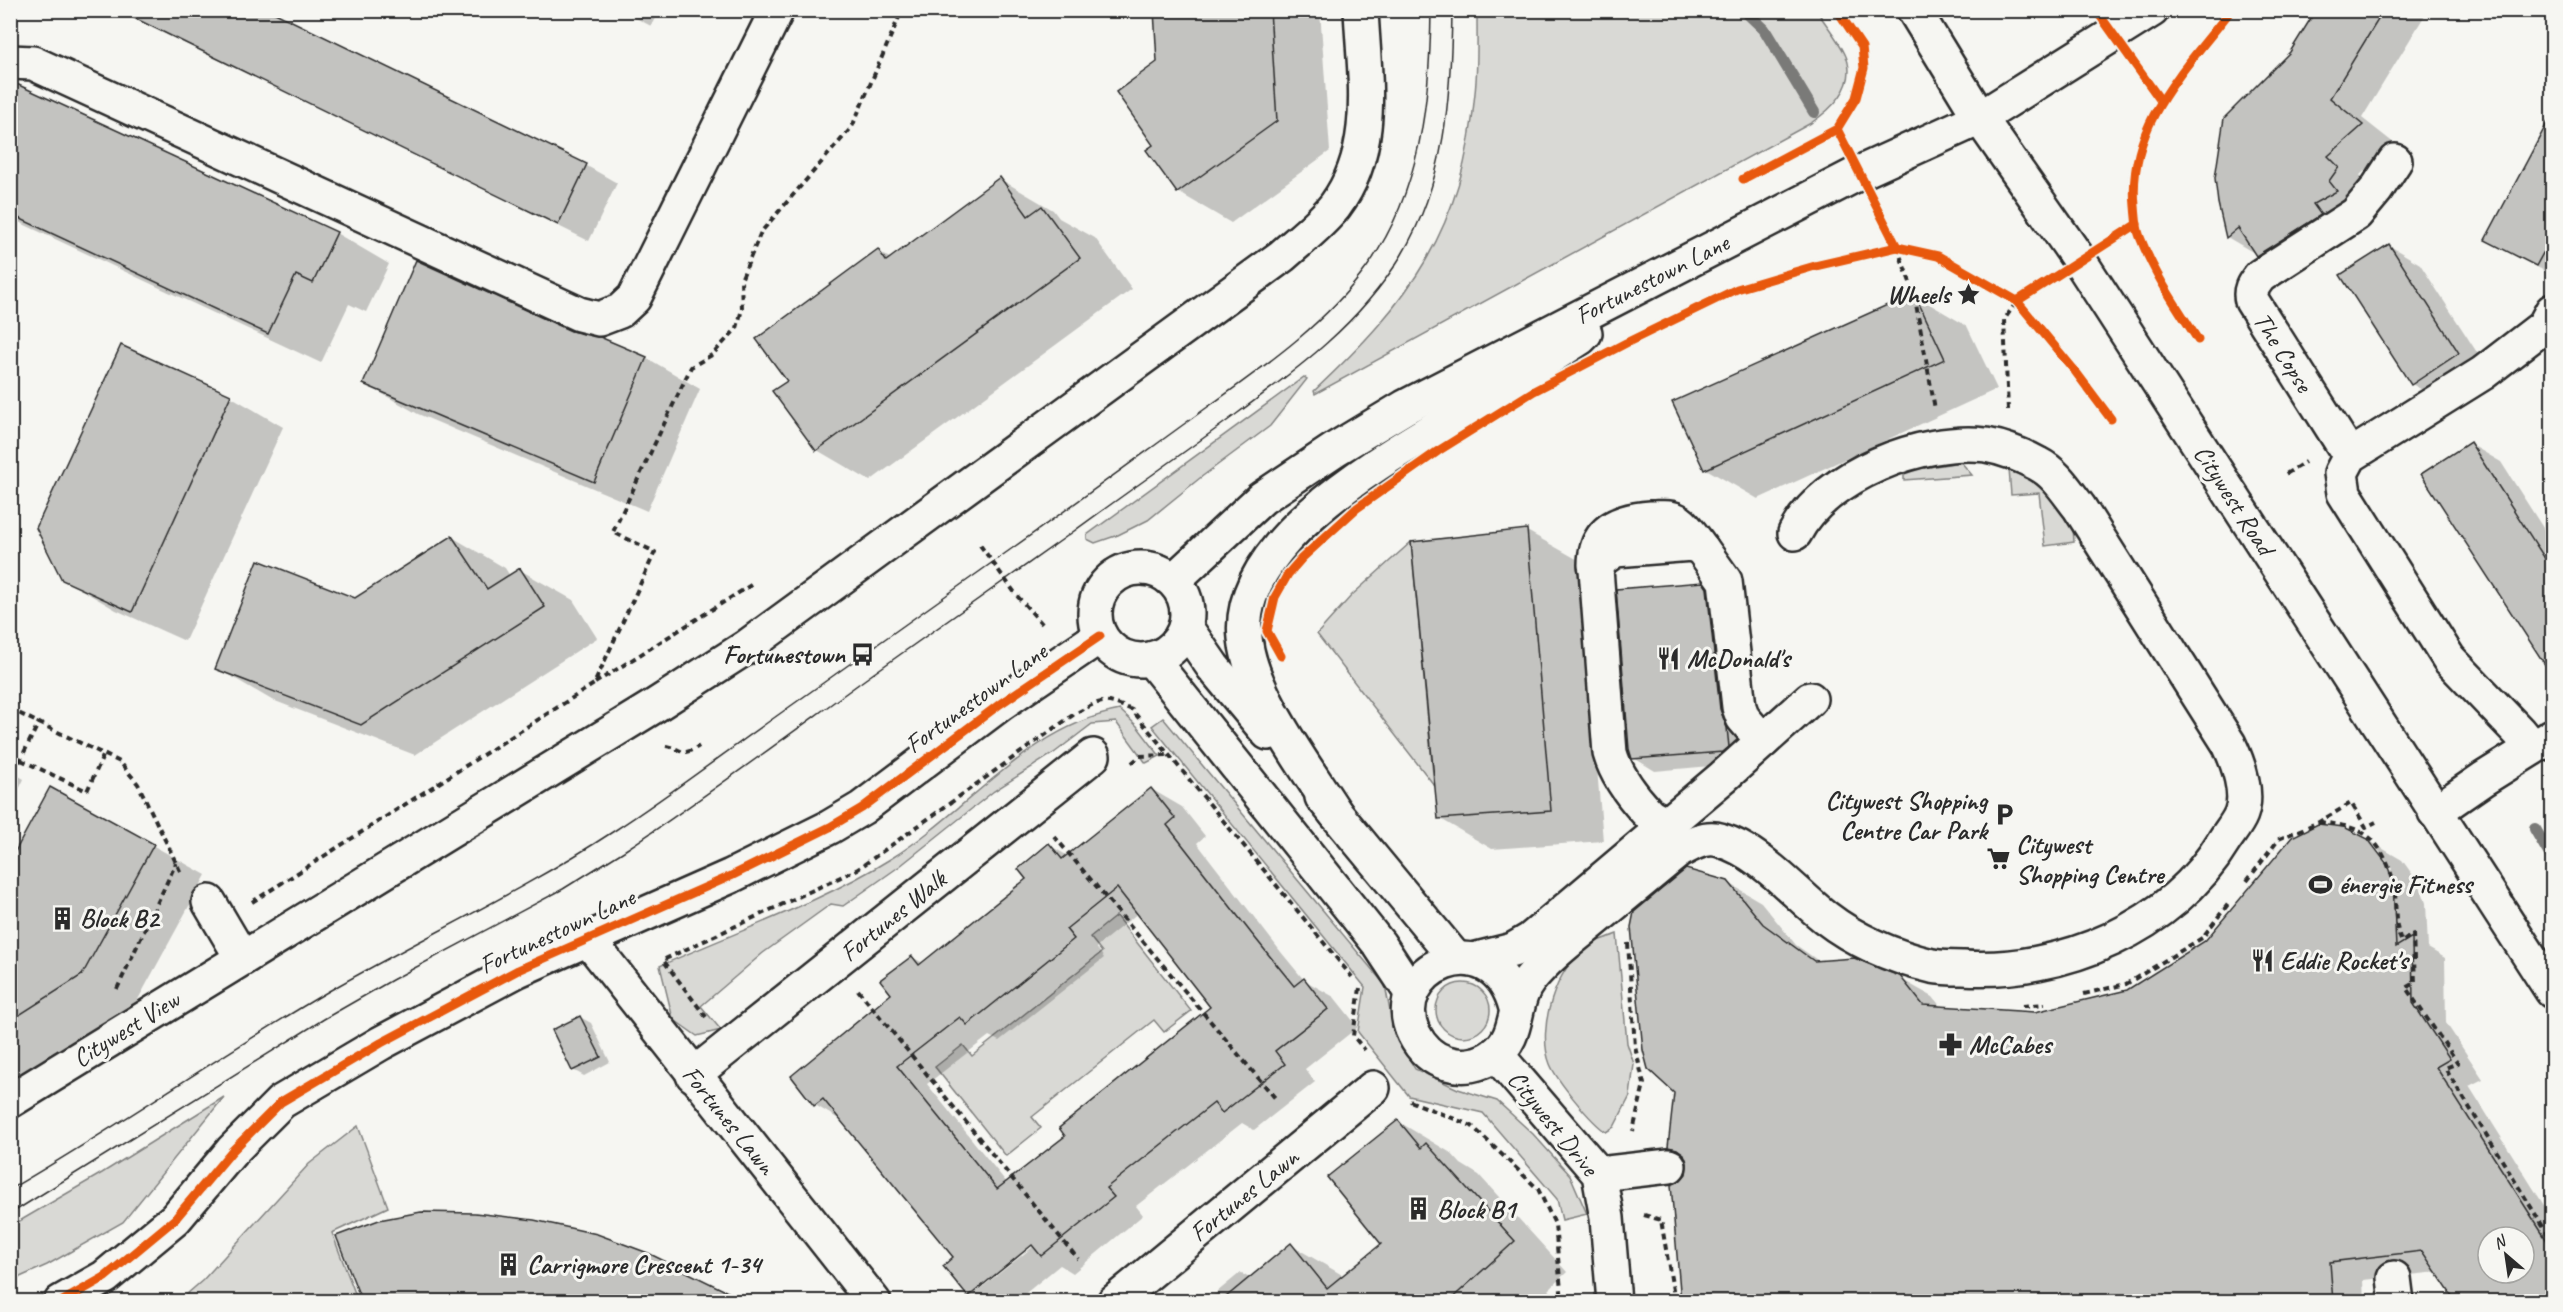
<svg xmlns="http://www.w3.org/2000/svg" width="2563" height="1312" viewBox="0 0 2563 1312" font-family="Caveat,sans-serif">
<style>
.green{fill:#d9d9d5;stroke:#828280;stroke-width:1.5}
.shadow{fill:#0003;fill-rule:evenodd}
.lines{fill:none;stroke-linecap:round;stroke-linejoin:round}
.stream{stroke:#7a7a78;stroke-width:12}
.building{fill:#c3c3c0;stroke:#2b2b2b;stroke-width:1.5;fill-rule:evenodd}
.minor-casing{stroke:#2b2b2b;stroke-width:38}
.path{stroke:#2b2b2b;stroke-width:4;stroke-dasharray:6 4.5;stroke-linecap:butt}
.minor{stroke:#f6f6f2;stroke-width:33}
.tram{stroke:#2b2b2b;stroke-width:1.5}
.cycleway-casing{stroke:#f6f6f2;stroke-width:13}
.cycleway{stroke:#e8590c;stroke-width:9}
.labels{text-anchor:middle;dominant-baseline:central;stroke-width:6;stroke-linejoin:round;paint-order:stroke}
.street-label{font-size:26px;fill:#2b2b2b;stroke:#f6f6f2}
.poi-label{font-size:26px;font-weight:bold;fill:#2b2b2b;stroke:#f6f6f2;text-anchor:start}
</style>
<rect width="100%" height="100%" fill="#f6f6f2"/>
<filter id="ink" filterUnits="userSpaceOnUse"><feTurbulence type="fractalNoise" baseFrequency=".0167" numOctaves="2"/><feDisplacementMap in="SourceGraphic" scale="12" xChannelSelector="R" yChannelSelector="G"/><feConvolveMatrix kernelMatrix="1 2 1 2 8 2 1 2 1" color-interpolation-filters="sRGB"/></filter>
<g filter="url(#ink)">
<g class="green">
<path d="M1477 11H1817C1826 25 1838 39 1845 54 1859 84 1833 108 1811 123L1315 394 1314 391C1411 300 1463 230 1475 93 1478 66 1477 38 1477 11Z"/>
<path d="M1304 377 1307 379 1270 426 1200 478 1148 520 1118 535 1095 543 1087 539V535Z"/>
<path d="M1961 462 1972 475 1904 480V473L1910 470Z"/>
<path d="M2009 469 2024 473 2041 484 2073 527 2074 542 2045 546 2039 493 2011 495Z"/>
<path d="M1411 542 1434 785 1317 634 1352 595Z"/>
<path d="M1120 710 1137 726 1160 756 1146 763 1116 722 1092 724 1054 753 994 791 900 866 843 906 831 904 763 953 701 1006 721 1030 697 1036 673 1019 660 966C738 931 820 903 892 858 968 811 1028 727 1120 710Z"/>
<path d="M1163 718 1385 985 1394 1032 1415 1069 1458 1089 1497 1101 1533 1134 1570 1175 1587 1214 1562 1220 1557 1199 1483 1113 1409 1096 1358 1032 1365 987 1152 726Z"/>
<path d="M1116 916 1191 1011 1164 1032 1154 1020 1032 1117 1041 1128 1006 1156 935 1067 963 1045 972 1056 1102 952 1090 937Z"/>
<path d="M1617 934 1627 1043 1634 1064 1630 1096 1614 1127 1606 1132C1591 1122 1557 1081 1550 1064 1536 1028 1556 968 1587 946 1595 941 1608 938 1617 934Z"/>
<circle cx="1463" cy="1010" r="27"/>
<path d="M224 1097 123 1222 47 1265 11 1281V1226L102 1173Z"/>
<path d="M358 1126 388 1207 332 1233 358 1301H179L203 1280 309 1164Z"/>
</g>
<g class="shadow">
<path d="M116 10H267L587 166 617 183 589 241Z"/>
<path d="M620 10H659L651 26Z"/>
<path d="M1155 10H1320L1330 151 1231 223 1178 192 1155 145 1159 63Z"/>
<path d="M2318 10H2428L2362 118 2395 144 2360 175 2371 186 2290 274 2227 237 2292 53Z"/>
<path d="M10 88 336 233 389 264 366 312 349 304 321 363 10 218Z"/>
<path d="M2552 114V275L2487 240Z"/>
<path d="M1000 179 1053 210 1059 218 1095 238 1132 289 870 481 817 450 789 381 878 251 891 259Z"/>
<path d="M2390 246 2420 264 2489 371 2443 402 2412 384Z"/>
<path d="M1914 295 1967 326 1997 389 1758 499 1706 469Z"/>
<path d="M571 332 600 338 647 358 700 389 647 511 418 414 365 384Z"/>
<path d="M230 396 283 427 185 641 116 610 63 579Z"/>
<path d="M2470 444 2501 462 2552 542V676Z"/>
<path d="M1527 531 1580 561 1603 841 1492 849 1439 818Z"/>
<path d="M452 537 505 568 510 576 520 570 573 600 597 638 415 755 270 699 217 668 355 600Z"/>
<path d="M1702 584 1724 596 1744 763 1655 771 1634 758Z"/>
<path d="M10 771 24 779 10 808Z"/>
<path d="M51 789 206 875 135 1005 10 1085V864Z"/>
<path d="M1151 789 1182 807 1205 836 1197 843 1281 952 1304 980 1334 997 1358 1027 1305 1069 1315 1082 1254 1130 1242 1123 1136 1206 1143 1215 1073 1273 1060 1265 1015 1302H978L969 1296 955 1258 842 1121 815 1105 893 994 912 957 923 963 1029 879 1049 845 1068 856ZM1138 913 1212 1007 1067 1137 1007 1183 927 1084 989 1036 999 1041 1104 958 1096 947ZM1037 1239 1039 1242 976 1292V1288Z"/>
<path d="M2368 840 2402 860 2420 885 2426 903 2428 948 2445 958 2446 1023 2483 1079 2469 1086 2552 1218V1302L2438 1272 2363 1280 2364 1302H1682V1182L1688 1174 1689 1164 1686 1156 1669 1147 1727 882 1761 902 1796 945 1820 962 1899 978 1933 997 1941 1007 2035 1014 2127 991ZM2371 845H2375L2392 869 2390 871ZM2488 1237H2524V1273H2488Z"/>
<path d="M580 1017 591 1023 610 1062 584 1076 573 1070Z"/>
<path d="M1399 1122 1451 1153 1461 1164 1479 1175 1567 1272 1548 1290 1568 1302H1205L1240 1273 1250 1278 1291 1245 1344 1276 1383 1245Z"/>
</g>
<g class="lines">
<g class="stream">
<path d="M1744 10 1764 29 1814 112"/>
<path d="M2535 829 2552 858"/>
</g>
</g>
<g class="building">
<path d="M118 10H269L587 164 558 225Z"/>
<path d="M1154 10H1270L1277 121 1177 193 1146 150 1153 145 1116 92 1157 62Z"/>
<path d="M2316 10H2384L2330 98 2363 125 2328 156 2339 167 2329 181 2337 191 2313 204 2321 215 2256 256 2238 228 2226 238 2218 203 2215 178 2224 118 2290 52Z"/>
<path d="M10 81 337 232 313 283 296 275 268 334 10 214Z"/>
<path d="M2553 112V235L2536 266 2485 240Z"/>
<path d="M1000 177 1028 216 1042 206 1080 258 816 451 772 391 787 381 756 339 878 249 886 261Z"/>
<path d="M2389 244 2459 353 2411 385 2340 275Z"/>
<path d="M416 260 571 331 600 337 647 357 594 482 363 384Z"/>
<path d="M1914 293 1945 359 1704 470 1672 402Z"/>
<path d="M121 345 231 395 132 612 62 580 36 528Z"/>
<path d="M2470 442 2553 571V677L2421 474Z"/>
<path d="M1527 529 1551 811 1438 819 1411 542Z"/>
<path d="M452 536 487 589 520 568 545 607 361 725 215 669 258 560 355 598Z"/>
<path d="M1703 582 1707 588 1720 709 1727 728 1729 747 1723 752 1632 759 1629 749 1616 589Z"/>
<path d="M50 787 154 844 82 975 10 1021V861Z"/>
<path d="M1151 788 1175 818 1167 825 1251 933 1294 986 1304 978 1328 1009 1275 1051 1285 1064 1222 1113 1214 1103 1106 1188 1114 1197 1041 1256 1032 1245 968 1297 943 1266 953 1257 823 1099 814 1106 791 1076 891 994 880 980 912 956 919 965 1026 879 1018 869 1049 843 1062 859ZM1117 888 1210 1007 1059 1128 1065 1136 997 1189 897 1066 960 1017 967 1025 1074 939 1066 929Z"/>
<path d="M2318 824 2344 827 2368 839 2387 864 2393 882 2396 947 2412 937 2413 1003 2450 1059 2436 1067 2553 1250V1302H2456L2422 1251 2330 1262 2333 1302H1681L1671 1185 1680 1181 1686 1174 1687 1163 1684 1154 1677 1149 1668 1147 1674 1093 1648 1069 1643 1050 1631 927 1634 912 1686 869 1728 881 1763 924 1814 961 1854 958 1900 976 1923 1005 2035 1012 2127 990 2205 941 2292 837ZM2488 1237H2524V1273H2488Z"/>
<path d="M580 1016 601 1057 572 1071 552 1030Z"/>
<path d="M1398 1120 1421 1148 1426 1143 1515 1241 1448 1302H1220L1291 1243 1327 1288 1381 1244 1327 1177Z"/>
<path d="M421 1212 475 1213 534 1220 597 1234 648 1253 748 1302H362L336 1236 379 1220Z"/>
</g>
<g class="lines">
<defs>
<g id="minor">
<path d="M1914 10 1980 118 2080 261 2552 991"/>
<path d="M10 62 33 63 579 314 599 319 620 311 634 298 777 10"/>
<path d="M2350 456 2252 301C2249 290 2253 285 2260 276L2356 214 2376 190 2395 161"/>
<path d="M1595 565C1595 529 1620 520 1651 518 1660 518 1671 516 1678 521 1688 528 1695 540 1702 549"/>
<circle cx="1141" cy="614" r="46"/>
<path d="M1174 580 1262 498 1337 448 1405 407 1859 173 1980 118 2152 10"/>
<path d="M1186 628 1213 667 1268 733"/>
<path d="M1151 659 1379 944 1412 994"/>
<path d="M2532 748 2519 732 2449 659 2344 493 2341 473 2350 456 2483 373 2544 326 2552 311"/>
<path d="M1322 797 1456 959"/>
<path d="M2435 812 2483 779 2552 736"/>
<path d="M1336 814C1305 765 1251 695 1245 638 1234 542 1384 459 1453 417 1495 391 1538 365 1580 338L1585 333"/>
<path d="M1666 825C1661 819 1652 818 1647 812 1632 796 1616 774 1610 753L1596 569 1602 559 1615 550 1692 544 1702 549 1725 581 1739 707 1743 718 1763 741"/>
<path d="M209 902 242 958"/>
<path d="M587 938 874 1302"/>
<path d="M1473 960 1513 950 1530 940 1723 777 1810 699"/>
<path d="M1516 1008C1492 917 1383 970 1414 1034 1421 1048 1432 1059 1447 1063 1463 1068 1481 1065 1494 1055 1521 1037 1511 1002 1530 979 1547 958 1569 941 1590 924 1619 900 1648 876 1677 852 1689 845 1705 835 1720 840 1761 852 1792 891 1825 917 1856 941 1894 957 1932 966 1942 968 1953 968 1963 968 2062 974 2172 928 2224 841 2229 833 2237 824 2241 814 2249 793 2238 763 2229 744L2079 507C2067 492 2056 473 2038 464 2023 456 2003 448 1986 445 1923 437 1825 475 1795 533"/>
<path d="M1496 1054 1599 1174 1607 1218 1614 1302"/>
<path d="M693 1075 1093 756"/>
<path d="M10 1101 656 705 745 648 1282 256C1300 240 1320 225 1335 206 1378 148 1364 77 1361 10"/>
<path d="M1599 1174 1669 1166"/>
<path d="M2394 1278 2397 1302"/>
<path d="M61 1302 105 1277 175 1219 232 1151 281 1102 381 1043 518 970 731 876 830 827 862 808 1000 704 1100 636"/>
<path d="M1114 1302 1373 1088"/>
</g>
</defs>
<use href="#minor" class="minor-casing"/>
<g class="path">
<path d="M1897 247 1914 293 1935 409"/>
<path d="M2547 274 2552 264"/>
<path d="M2008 410 2004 320 2017 301"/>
<path d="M2286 474 2305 462"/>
<path d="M980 545 1018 597 1044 626"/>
<path d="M595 683 751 585"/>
<path d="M10 709 120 762 138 784 182 875"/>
<path d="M666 746C684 749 680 758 699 746"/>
<path d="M21 760 87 791 104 754"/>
<path d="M1132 763 1140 756 1167 755"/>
<path d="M10 781 39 722"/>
<path d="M2319 822C2336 824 2355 826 2369 837 2383 848 2393 874 2395 891 2396 908 2394 926 2402 942L2413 934 2415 983 2406 988 2458 1063 2445 1068 2552 1241"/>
<path d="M1054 836 1276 1099"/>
<path d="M2247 881 2279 839 2319 822 2351 803 2366 827 2376 822"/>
<path d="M252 902 594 684 655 552 613 532 691 367 712 355 737 328 742 309 741 280 761 232 852 127 902 10"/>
<path d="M1628 943 1635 1047 1644 1084 1633 1131"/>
<path d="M1360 988 1353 1036 1365 1050"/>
<path d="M117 989 176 863"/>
<path d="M858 990 1078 1259"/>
<path d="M2084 994 2126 984 2202 938 2229 903"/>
<path d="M2023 1006 2045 1004"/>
<path d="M706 1017 663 960 858 869 1073 715C1101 700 1102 697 1132 710L1352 977"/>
<path d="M1410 1101 1472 1126 1538 1189 1555 1224 1562 1302"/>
<path d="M1644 1215 1661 1220 1675 1302"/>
</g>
<use href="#minor" class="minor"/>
<g class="tram">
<path d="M10 1189C119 1126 221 1054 329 991 423 937 523 891 614 831 668 796 719 757 771 720 852 662 933 604 1014 547 1079 501 1144 453 1209 406 1266 365 1325 324 1367 267 1421 192 1430 100 1431 10"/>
<path d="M10 1214 324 1019 392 980 563 889 624 851C707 796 787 736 867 678 934 630 1002 582 1070 534 1123 495 1178 457 1231 418 1295 371 1359 325 1401 256 1446 182 1451 95 1452 10"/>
</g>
<defs>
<g id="cycleway">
<path d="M2096 10 2161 101"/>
<path d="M1837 129 1897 247"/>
<path d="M1743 179 1837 129 1856 98 1864 68 1862 47 1837 10"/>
<path d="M2017 301 2137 224"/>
<path d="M2198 340C2177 307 2154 274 2140 237 2136 228 2136 216 2135 206 2127 124 2185 70 2231 10"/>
<path d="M1281 656 1267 631 1275 597 1288 574 1302 558 1357 508 1438 451 1534 391 1626 343 1737 289 1815 266 1897 247 1938 256 2017 301 2075 371 2111 419"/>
<path d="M61 1302 105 1277 175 1219 232 1151 281 1102 381 1043 518 970 731 876 830 827 862 808 1000 704 1100 636"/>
</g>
</defs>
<use href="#cycleway" class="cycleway-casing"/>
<use href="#cycleway" class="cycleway"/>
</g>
</g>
<defs>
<symbol id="sight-bare" viewBox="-9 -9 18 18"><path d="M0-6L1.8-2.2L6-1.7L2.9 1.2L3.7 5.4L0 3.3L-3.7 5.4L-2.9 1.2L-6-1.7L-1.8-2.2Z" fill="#2b2b2b" stroke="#f6f6f2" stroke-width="2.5" paint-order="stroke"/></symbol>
<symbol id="bus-bare" viewBox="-9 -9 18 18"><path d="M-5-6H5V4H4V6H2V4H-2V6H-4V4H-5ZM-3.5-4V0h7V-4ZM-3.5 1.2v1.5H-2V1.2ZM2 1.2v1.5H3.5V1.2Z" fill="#2b2b2b" stroke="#f6f6f2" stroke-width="2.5" paint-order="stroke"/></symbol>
<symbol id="restaurant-bare" viewBox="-9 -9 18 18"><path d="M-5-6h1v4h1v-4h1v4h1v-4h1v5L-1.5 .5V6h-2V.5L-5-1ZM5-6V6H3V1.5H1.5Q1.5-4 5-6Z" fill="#2b2b2b" stroke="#f6f6f2" stroke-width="2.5" paint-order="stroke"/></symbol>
<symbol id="parking-bare" viewBox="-9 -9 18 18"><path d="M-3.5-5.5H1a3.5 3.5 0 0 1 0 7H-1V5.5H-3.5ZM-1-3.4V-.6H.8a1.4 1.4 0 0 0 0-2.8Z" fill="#2b2b2b" stroke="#f6f6f2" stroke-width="2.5" paint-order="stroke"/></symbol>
<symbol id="supermarket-bare" viewBox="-9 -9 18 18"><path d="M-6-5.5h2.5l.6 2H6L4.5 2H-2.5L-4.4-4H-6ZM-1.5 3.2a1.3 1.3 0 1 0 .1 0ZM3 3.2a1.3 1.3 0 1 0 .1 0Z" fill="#2b2b2b" stroke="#f6f6f2" stroke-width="2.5" paint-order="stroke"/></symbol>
<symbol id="stadium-bare" viewBox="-9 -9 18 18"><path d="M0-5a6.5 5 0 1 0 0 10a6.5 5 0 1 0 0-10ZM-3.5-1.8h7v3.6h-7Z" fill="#2b2b2b" stroke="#f6f6f2" stroke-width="2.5" paint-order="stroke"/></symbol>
<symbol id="building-bare" viewBox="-9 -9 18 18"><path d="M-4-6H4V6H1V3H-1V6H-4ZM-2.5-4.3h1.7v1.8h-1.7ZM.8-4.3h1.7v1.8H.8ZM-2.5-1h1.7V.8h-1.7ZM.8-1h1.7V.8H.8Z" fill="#2b2b2b" stroke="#f6f6f2" stroke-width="2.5" paint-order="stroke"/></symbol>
<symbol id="pharmacy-bare" viewBox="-9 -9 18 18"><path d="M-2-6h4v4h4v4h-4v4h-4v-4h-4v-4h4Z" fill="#2b2b2b" stroke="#f6f6f2" stroke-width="2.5" paint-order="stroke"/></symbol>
</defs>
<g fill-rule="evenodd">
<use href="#sight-bare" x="1952" y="278" width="33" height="33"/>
<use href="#bus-bare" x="846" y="638" width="33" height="33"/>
<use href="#restaurant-bare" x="1652" y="642" width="33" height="33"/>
<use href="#parking-bare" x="1988" y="798" width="33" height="33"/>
<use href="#supermarket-bare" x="1982" y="842" width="33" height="33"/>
<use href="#stadium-bare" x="2304" y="868" width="33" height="33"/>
<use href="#building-bare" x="46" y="902" width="33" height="33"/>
<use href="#restaurant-bare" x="2246" y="944" width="33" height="33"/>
<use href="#pharmacy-bare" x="1934" y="1028" width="33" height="33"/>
<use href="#building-bare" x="1402" y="1192" width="33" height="33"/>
<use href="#building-bare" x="492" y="1248" width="33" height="33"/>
</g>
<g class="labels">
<g class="street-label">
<text transform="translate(1652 279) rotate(-27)">Fortunestown Lane</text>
<text transform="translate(2283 352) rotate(58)">The Copse</text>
<text transform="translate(2234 500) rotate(57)">Citywest Road</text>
<text transform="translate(976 698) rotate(-36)">Fortunestown Lane</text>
<text transform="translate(893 916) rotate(-39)">Fortunes Walk</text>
<text transform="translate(557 931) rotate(-25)">Fortunestown Lane</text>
<text transform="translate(126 1029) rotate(-32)">Citywest View</text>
<text transform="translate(729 1120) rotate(51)">Fortunes Lawn</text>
<text transform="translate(1553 1123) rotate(51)">Citywest Drive</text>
<text transform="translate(1244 1195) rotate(-39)">Fortunes Lawn</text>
</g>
<g class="poi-label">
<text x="1950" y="294" text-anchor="end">Wheels</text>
<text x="845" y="654" text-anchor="end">Fortunestown</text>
<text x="1687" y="658">McDonald's</text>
<text x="1987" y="800" text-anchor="end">Citywest Shopping<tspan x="1987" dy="30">Centre Car Park</tspan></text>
<text x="2016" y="844">Citywest<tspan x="2016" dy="30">Shopping Centre</tspan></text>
<text x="2339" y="884">énergie Fitness</text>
<text x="80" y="918">Block B2</text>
<text x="2280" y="960">Eddie Rocket's</text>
<text x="1969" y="1044">McCabes</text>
<text x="1437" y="1209">Block B1</text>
<text x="527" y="1264">Carrigmore Crescent 1-34</text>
</g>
</g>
<rect width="2563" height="1312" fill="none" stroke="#f6f6f2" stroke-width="36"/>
<rect x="18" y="18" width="2527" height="1276" fill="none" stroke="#2b2b2b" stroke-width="2" filter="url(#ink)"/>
<g transform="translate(2506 1255) rotate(331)"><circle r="28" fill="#f6f6f2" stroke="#a5a5a2" stroke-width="1.5"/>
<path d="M0-4.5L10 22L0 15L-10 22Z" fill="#2b2b2b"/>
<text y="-9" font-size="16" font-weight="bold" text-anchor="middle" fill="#2b2b2b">N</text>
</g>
</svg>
